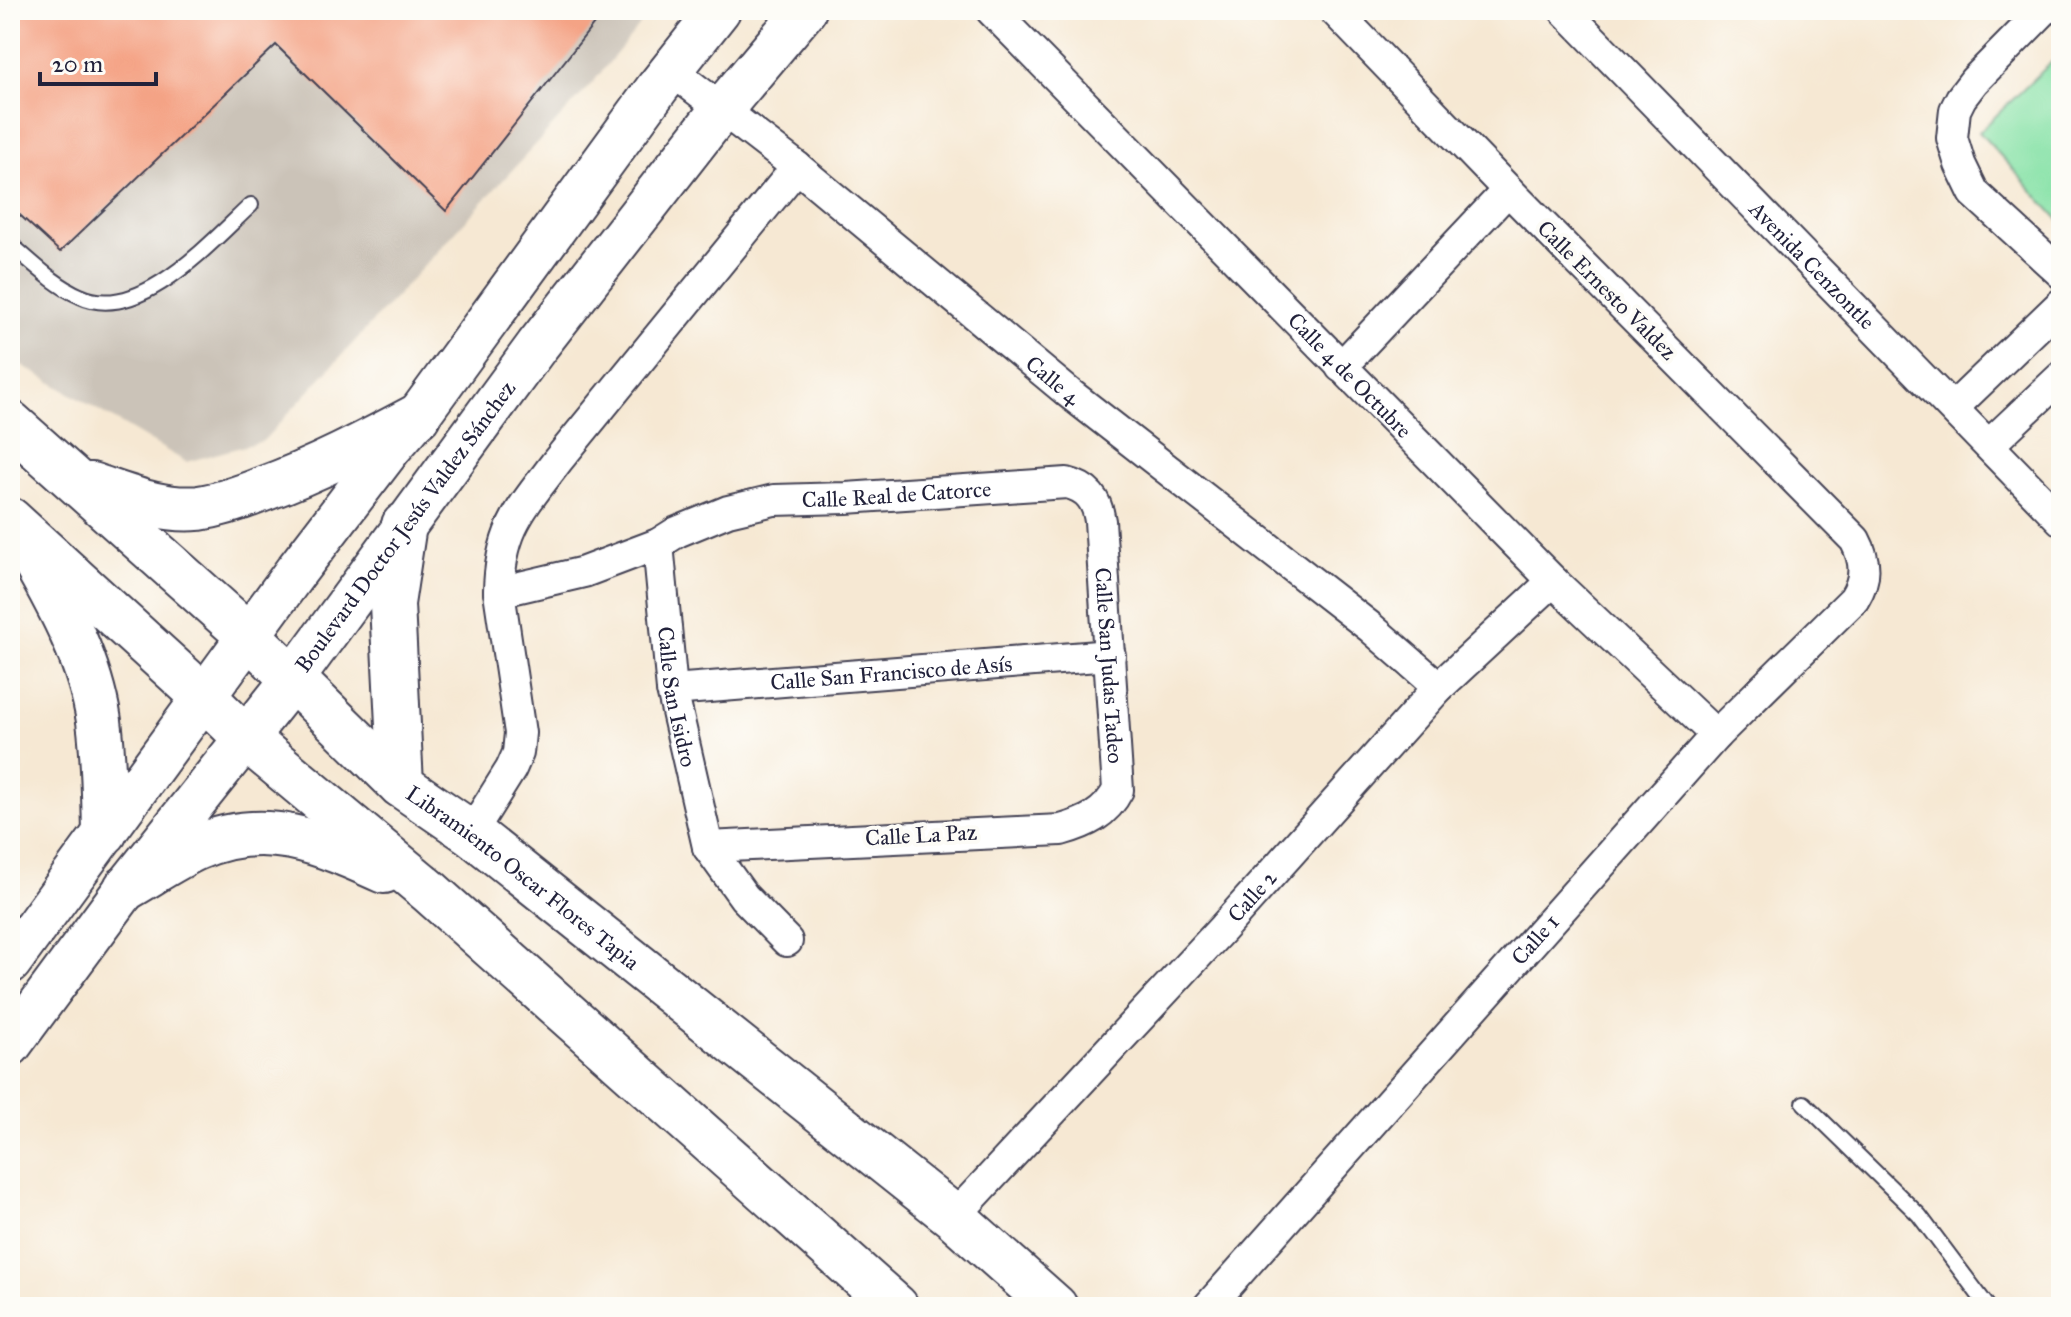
<svg xmlns="http://www.w3.org/2000/svg" width="2071" height="1317" viewBox="0 0 2071 1317" font-family="'IM FELL Great Primer',serif">
<style>
.industrial{fill:#cbc3b8}
.green{fill:#87e2a7;stroke:#548271;stroke-width:2}
.building{fill:#f4a385}
.lines{fill:none;stroke-linecap:round;stroke-linejoin:round}
.lane-casing{stroke:#424052;stroke-width:18}
.street-casing{stroke:#424052;stroke-width:34}
.secondary-casing{stroke:#424052;stroke-width:46}
.highway-casing{stroke:#424052;stroke-width:48}
.lane{stroke:#fff;stroke-width:14}
.street{stroke:#fff;stroke-width:30}
.secondary{stroke:#fff;stroke-width:42}
.highway{stroke:#fff;stroke-width:44}
.labels{text-anchor:middle;dominant-baseline:central;stroke-width:8;stroke-linejoin:round;paint-order:stroke}
.street-label{font-size:22px;fill:#22223b;stroke:#fdfcf7}
</style>
<rect width="100%" height="100%" fill="#fdfcf7"/>
<filter id="ink" filterUnits="userSpaceOnUse"><feTurbulence type="fractalNoise" baseFrequency=".0125" numOctaves="2"/><feDisplacementMap in="SourceGraphic" scale="16" xChannelSelector="R" yChannelSelector="G"/><feConvolveMatrix kernelMatrix="1 2 1 2 8 2 1 2 1" color-interpolation-filters="sRGB"/></filter>
<filter id="wash" filterUnits="userSpaceOnUse"><feTurbulence type="fractalNoise" baseFrequency=".006" numOctaves="4" result="noise"/><feDisplacementMap in="SourceGraphic" scale="32" xChannelSelector="R" yChannelSelector="G"/><feGaussianBlur stdDeviation="1.8" result="paint"/><feColorMatrix in="noise" values="0 0 0 0 0 0 0 0 0 0 0 0 0 0 0 0 0 1.4 0 .05"/><feComposite in="paint" operator="in"/></filter>
<g filter="url(#wash)">
<rect width="100%" height="100%" fill="#f6e8d3"/>
<path class="industrial" d="M10 10H652L594 81 263 441 186 462 10 358Z"/>
<path class="green" d="M2061 53V222L1979 132Z"/>
<g id="blocks">
<path class="building" d="M10 10H605L446 211 276 45 60 252 10 206Z"/>
</g>
</g>
<g filter="url(#ink)">
<use href="#blocks" fill-opacity="0" stroke="#424052" stroke-width="2"/>
<g class="lines">
<defs>
<g id="lane">
<path d="M10 244C32 262 54 285 80 296 139 324 212 241 251 205"/>
<path d="M1804 1103 1919 1215 1988 1307"/>
</g>
<g id="street">
<path id="s1" d="M991 10 1553 581 1716 735"/>
<path id="s2" d="M1564 10 2061 520"/>
<path d="M2044 10 1974 81 1961 98 1955 110 1952 138 1960 164 1974 193 2061 273"/>
<path id="s3" d="M671 70 797 167 1069 393 1370 627 1439 687"/>
<path d="M1341 367 1508 190"/>
<path d="M1954 407 2061 304"/>
<path d="M1990 444 2061 377"/>
<path id="s4" d="M658 544 672 690 708 847 744 897 787 941"/>
<path id="s5" d="M499 592 584 572 658 544 677 532 728 511 774 500 846 498 1067 483C1088 488 1097 500 1100 521L1118 790C1106 814 1086 823 1061 830L708 847"/>
<path id="s6" d="M672 690 1110 655"/>
<path d="M471 833 511 769 518 753 520 733 499 592C500 528 522 508 558 460L797 167"/>
<path id="s7" d="M954 1217 1222 929 1439 687 1553 581"/>
<path id="s8" d="M1208 1307 1716 735 1854 599C1867 578 1866 561 1855 540L1508 190 1334 10"/>
</g>
<g id="secondary">
<path d="M10 962 296 571 391 447 418 416 658 87 719 10"/>
<path id="s9" d="M10 1045 126 888 292 680 537 346 721 110 805 10"/>
</g>
<g id="highway">
<path id="s10" d="M10 423 250 637 401 785 471 833 954 1217 1055 1307"/>
<path d="M91 485C125 496 162 512 199 508 220 505 243 497 263 489 318 469 367 443 418 416"/>
<path d="M10 520 205 698 247 739 429 891 896 1307"/>
<path d="M32 557C61 608 90 662 99 721 104 758 104 795 105 832"/>
<path d="M401 785 392 604 404 525"/>
<path d="M126 888C149 875 172 859 196 848 264 817 320 842 384 871"/>
</g>
</defs>
<use href="#lane" class="lane-casing"/>
<use href="#street" class="street-casing"/>
<use href="#secondary" class="secondary-casing"/>
<use href="#highway" class="highway-casing"/>
<use href="#lane" class="lane"/>
<use href="#street" class="street"/>
<use href="#secondary" class="secondary"/>
<use href="#highway" class="highway"/>
</g>
</g>
<g class="labels">
<g class="street-label">
<text stroke="none"><textPath href="#s2" startOffset="356">Avenida Cenzontle</textPath></text>
<text transform="translate(1607 290) rotate(45)">Calle Ernesto Valdez</text>
<text stroke="none"><textPath href="#s1" startOffset="512">Calle 4 de Octubre</textPath></text>
<text stroke="none"><textPath href="#s3" startOffset="492">Calle 4</textPath></text>
<text stroke="none"><textPath href="#s5" startOffset="414">Calle Real de Catorce</textPath></text>
<text stroke="none"><textPath href="#s9" startOffset="652">Boulevard Doctor Jesús Valdez Sánchez</textPath></text>
<text stroke="none"><textPath href="#s5" startOffset="784">Calle San Judas Tadeo</textPath></text>
<text stroke="none"><textPath href="#s6" startOffset="220">Calle San Francisco de Asís</textPath></text>
<text stroke="none"><textPath href="#s4" startOffset="154">Calle San Isidro</textPath></text>
<text transform="translate(921 835) rotate(-3)">Calle La Paz</text>
<text stroke="none"><textPath href="#s10" startOffset="686">Libramiento Oscar Flores Tapia</textPath></text>
<text stroke="none"><textPath href="#s7" startOffset="438">Calle 2</textPath></text>
<text stroke="none"><textPath href="#s8" startOffset="492">Calle 1</textPath></text>
</g>
</g>
<rect width="2071" height="1317" fill="none" stroke="#fdfcf7" stroke-width="40"/>
<path d="M40 72v12h116v-12" fill="none" stroke="#22223b" stroke-width="4"/>
<text x="52" y="72" font-size="24" fill="#22223b" stroke="#fdfcf7" stroke-width="6" paint-order="stroke">20 m</text>
</svg>
